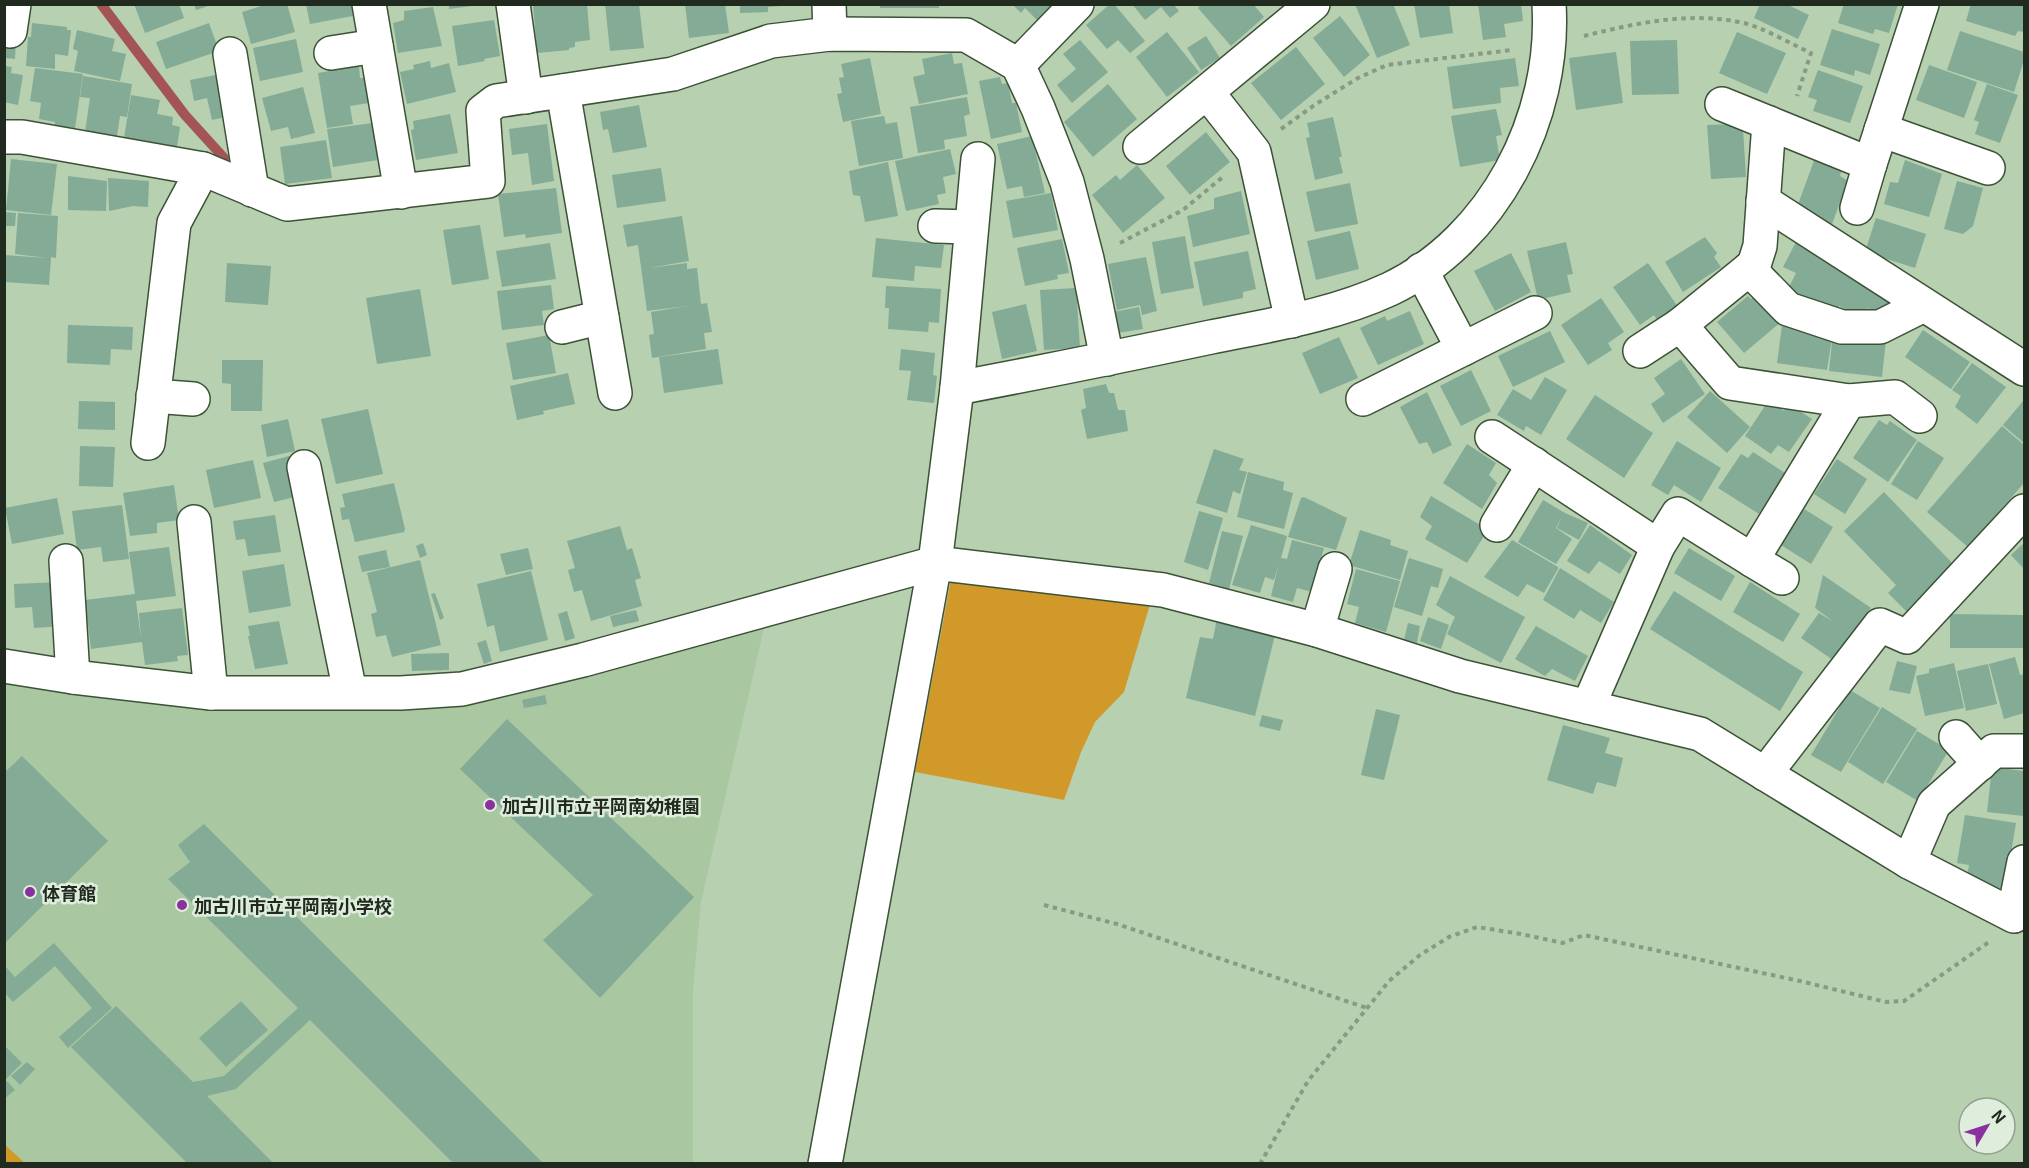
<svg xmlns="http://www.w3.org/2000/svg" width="2029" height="1168" viewBox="0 0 2029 1168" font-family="Georgia,'Noto Sans JP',serif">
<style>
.built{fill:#a9c8a1}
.green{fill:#d19929}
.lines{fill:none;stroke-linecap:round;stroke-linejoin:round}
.stream{stroke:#a45454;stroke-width:10}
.building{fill:#84ab95}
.minor-casing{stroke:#3c5236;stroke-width:36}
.path{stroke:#869b81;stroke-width:4;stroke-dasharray:4.5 4.5;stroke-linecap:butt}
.minor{stroke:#fff;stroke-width:33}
.poi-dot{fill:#89319e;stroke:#dfeddc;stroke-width:2}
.labels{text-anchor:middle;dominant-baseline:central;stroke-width:5;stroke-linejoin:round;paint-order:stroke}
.poi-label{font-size:18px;font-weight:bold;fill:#202a1e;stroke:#dfeddc;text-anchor:start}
</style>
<rect width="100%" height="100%" fill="#b6d0b0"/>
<path class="built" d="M764 628 701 902 693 989V1163H5L4 682 466 701Z"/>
<g class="green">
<path d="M952 574 1151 601 1124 692 1095 722 1081 752 1064 800 915 772Z"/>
<path d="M4 1145H5L25 1163H5Z"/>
</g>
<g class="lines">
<path class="stream" d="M101 4 185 115 224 158"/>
</g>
<g class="building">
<path d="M134 4H179L184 18 145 33Z"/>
<path d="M194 4H210L211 5 196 10Z"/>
<path d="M268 4H287L295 32 251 44 242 12Z"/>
<path d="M306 4H351L353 16 310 24Z"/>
<path d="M449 4H472V6L449 9Z"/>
<path d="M533 4H587L590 40 575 42V47L569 48V50L537 53Z"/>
<path d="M605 4H639L644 48 610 51Z"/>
<path d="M685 4H725L729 33 689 38Z"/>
<path d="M740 4H780V6L768 7V12L740 13Z"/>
<rect x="880" y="4" width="59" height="4"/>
<path d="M1012 4H1057L1040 23 1025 8 1021 13Z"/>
<path d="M1110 4H1114L1145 41 1130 53 1118 40 1107 49 1086 25Z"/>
<path d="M1132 4H1173L1179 11 1170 18 1161 7 1145 20Z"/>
<path d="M1202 4H1253L1264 17 1231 46 1198 8Z"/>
<path d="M1355 4H1393L1410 45 1377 58Z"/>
<path d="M1414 4H1449L1453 33 1420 38Z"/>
<path d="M1478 4H1521L1523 21 1504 24 1506 37 1483 40Z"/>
<path d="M1760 4H1786L1809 15 1798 39 1754 18Z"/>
<path d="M1844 4H1898L1889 33 1875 29 1873 34 1838 23Z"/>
<path d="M1971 4H2024V32L2018 31 2015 36 1966 21Z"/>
<path d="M433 7 442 46 398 53 393 23 404 20V11Z"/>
<path d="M1340 16 1370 55 1344 77 1313 38Z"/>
<path d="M494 20 500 56 484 59 485 61 458 66 452 26Z"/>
<path d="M32 23 67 27V30H71L68 56 55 54V69L26 66 28 37H31Z"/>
<path d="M209 23 219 51 166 69 156 42Z"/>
<path d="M1832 29 1880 44 1870 75 1855 70 1854 76 1820 65Z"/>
<path d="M77 30 115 39 112 51 126 54 120 81 74 71 78 51 73 49Z"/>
<path d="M1960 31 2024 52V60L2014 92 1947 70Z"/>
<path d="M1167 32 1199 72 1167 97 1136 57Z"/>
<path d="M1737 32 1786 53 1767 94 1719 73Z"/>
<path d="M1206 36 1220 58 1201 70 1187 48Z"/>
<path d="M4 38 16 39 15 59 4 58Z"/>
<path d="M296 39 303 72 260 81 253 48Z"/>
<path d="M1080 40 1108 72 1072 103 1057 85 1076 69 1063 54Z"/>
<path d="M1677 40 1679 94 1632 95 1630 41Z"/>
<path d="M1296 47 1325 84 1281 120 1251 83Z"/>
<path d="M1616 52 1623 103 1576 110 1569 58Z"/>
<path d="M952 53 954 64 962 63 968 94 919 104 913 77 925 74 922 59Z"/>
<path d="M870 58 881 114 843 122 837 94 842 93 839 78 844 77 841 64Z"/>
<path d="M1515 58 1519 86 1500 88 1501 103 1453 109 1447 67Z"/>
<path d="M430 61 431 68 449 63 456 92 407 104 400 72 414 69 413 65Z"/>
<path d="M1929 65 1977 82 1964 118 1916 100Z"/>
<path d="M4 66 12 67 11 73 23 75 18 105 4 102Z"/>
<path d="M359 66 360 78H364L369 103 350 106 353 124 327 128 318 73Z"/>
<path d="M35 68 83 74 75 128 55 126V122L39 119 41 103 30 101Z"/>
<path d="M1818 70 1863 86 1850 123 1813 111 1817 100 1808 97Z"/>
<path d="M221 74 230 116 212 120 207 98 194 101 190 80Z"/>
<path d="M83 76 132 84 127 117 120 116 117 136 85 132 90 98 80 97Z"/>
<path d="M1000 77 1002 84 1008 83 1012 103H1016L1022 132 991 139 979 81Z"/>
<path d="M1108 84 1137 119 1093 157 1064 122Z"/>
<path d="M1987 84 2018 95 2000 143 1975 134 1979 122 1974 120Z"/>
<path d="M303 87 315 133 291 139 288 127 271 131 262 98Z"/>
<path d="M131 95 160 100 157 114 173 117 172 125 180 127 177 147 124 138Z"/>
<path d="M967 97 970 114 964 116 967 136 944 140 945 149 918 153 910 107Z"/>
<path d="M639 105 647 147 613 153 608 129 603 130 600 112Z"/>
<path d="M1496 109 1502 135 1496 136 1500 160 1460 167 1451 116Z"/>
<path d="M450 114 458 153 416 160 411 130 414 129 413 121Z"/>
<path d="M884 116 886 124 897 122 903 158 859 166 851 121Z"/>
<path d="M1333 117 1342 157H1339L1343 173 1315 180 1306 138 1310 137 1307 123Z"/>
<path d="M373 123 378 160 333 167 327 129Z"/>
<path d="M547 124 554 181 532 185 528 153 512 155 509 129Z"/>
<path d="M1735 124V129H1743L1746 177 1711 179 1707 125Z"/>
<path d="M1206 132 1230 162 1190 195 1166 166Z"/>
<path d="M1032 136 1045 193 1024 197 1022 186 1007 189 997 144Z"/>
<path d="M326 140 332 178 285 184 280 147Z"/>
<path d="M950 149 956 174 943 177 946 193 937 195 939 204 906 211 895 161Z"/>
<path d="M1815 158 1842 168 1840 176 1848 181 1832 224 1796 210Z"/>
<path d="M11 159 57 164 51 215 6 210Z"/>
<path d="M1905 160 1942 174 1929 217 1884 204 1890 182 1898 183Z"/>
<path d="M888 162 898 216 865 222 860 196 853 195 849 171Z"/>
<path d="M1137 165 1165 198 1123 233 1092 195 1116 175 1120 180Z"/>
<path d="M661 168 666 201 617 208 612 175Z"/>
<path d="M68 176 107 181 106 211 68 210Z"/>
<path d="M108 178 149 181 148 207 133 206 109 211Z"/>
<path d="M1957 181 1983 188 1973 226 1963 234 1944 229Z"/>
<path d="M1350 183 1358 224 1315 232 1306 192Z"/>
<path d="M556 188 562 233 526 238 525 234 504 237 498 194Z"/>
<path d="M1241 191 1250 234 1193 247 1187 216 1214 209V198Z"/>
<path d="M1051 193 1058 230 1013 238 1006 201Z"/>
<path d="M4 212 16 213 15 226H4Z"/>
<path d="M18 213 58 216 56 258 51 257 49 285 4 282V255L47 258 15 254Z"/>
<path d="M682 216 689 261 649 268 687 263V269L697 268 701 304 707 303 712 332 704 333 706 349 652 358 649 335 654 334 651 312 687 306 647 311 638 245 627 247 623 225Z"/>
<path d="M1876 218 1926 234 1915 268 1865 252Z"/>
<path d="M480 225 489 279 452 285 443 230Z"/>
<path d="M1350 231 1359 269 1316 280 1307 241Z"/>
<path d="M1185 236 1194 288 1161 294 1152 242Z"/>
<path d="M1705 237 1717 253 1714 257 1721 267 1683 292 1665 262Z"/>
<path d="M876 238 944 245 941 268 915 266 914 281 872 277Z"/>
<path d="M1798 238 1820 250 1817 257 1892 297 1882 316 1867 308 1862 318 1839 306 1835 314 1788 289 1796 273 1783 267Z"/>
<path d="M1062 239 1069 273 1057 275 1058 279 1025 286 1017 248Z"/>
<path d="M1566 242 1573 274 1567 275 1571 292 1538 300 1527 251Z"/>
<path d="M550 243 556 279 502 287 496 251Z"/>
<path d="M1248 251 1256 289 1243 292V298L1203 306 1194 262Z"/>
<path d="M1511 253 1531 292 1495 311 1474 271Z"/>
<path d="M1146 257 1157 311 1142 315 1140 305 1117 310 1108 264Z"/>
<path d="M227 263 271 266 268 305 225 302Z"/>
<path d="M1648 263 1678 307 1658 321 1654 315 1640 325 1613 287Z"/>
<path d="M551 285 554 309 542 311 544 325 502 330 497 291Z"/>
<path d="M886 286 941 289 939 323 929 322 928 332 888 329 889 308H885Z"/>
<path d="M1076 288 1080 348 1044 350 1040 290Z"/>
<path d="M420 289 431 356 377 364 366 298Z"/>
<path d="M1758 293 1782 321 1744 353 1717 322 1748 296 1751 299Z"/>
<path d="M1601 298 1624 332 1608 343 1612 350 1588 365 1561 325Z"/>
<path d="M1026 304 1037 351 1002 359 992 312Z"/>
<path d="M1139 307 1143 329 1117 333 1113 312Z"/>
<path d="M1410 311 1424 344 1378 365 1360 328 1385 316 1387 321Z"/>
<path d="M68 325 133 327 132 350 111 349 110 365 67 363Z"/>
<path d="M1782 325 1833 332 1827 370 1777 363Z"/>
<path d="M1923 330 1970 362 1951 389 1905 357Z"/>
<path d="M1550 331 1565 362 1513 387 1498 356Z"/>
<path d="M1833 333 1886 340 1882 377 1829 371Z"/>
<path d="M549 335 556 373 513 380 506 343Z"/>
<path d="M1339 337 1358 378 1320 394 1302 353Z"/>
<path d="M718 349 723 384 664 393 659 357Z"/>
<path d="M901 349 935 353 933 375 937 376 934 403 907 400 911 371 899 370Z"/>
<path d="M1681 359 1705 394 1663 423 1651 404 1665 394 1654 378Z"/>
<path d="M222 360H263L262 411H231V384L222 383Z"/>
<path d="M1972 363 2006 387 1977 424 1955 407 1961 396 1952 390Z"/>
<path d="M1471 370 1491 411 1461 426 1440 386Z"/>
<path d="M568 373 575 404 543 411 544 414 517 420 510 386Z"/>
<path d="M1545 377 1567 390 1541 435 1526 426 1524 431 1497 415 1513 389 1531 400Z"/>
<path d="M1106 384 1109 393H1114L1118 410H1125L1128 431 1087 439 1081 410 1086 408 1083 389Z"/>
<path d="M1710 391 1750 427 1727 453 1687 417Z"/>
<path d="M1427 392 1452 445 1433 454 1427 442 1419 444 1400 407Z"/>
<path d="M1595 395 1653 433 1624 478 1566 439Z"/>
<path d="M1769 400 1784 411 1789 404 1812 419 1789 452 1778 445 1771 454 1745 436Z"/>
<path d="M2024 400V443L2003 425Z"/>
<path d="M79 401 115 402V430L78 429Z"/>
<path d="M368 409 383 474 336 484 321 419Z"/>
<path d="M288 419 295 451 267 457 261 425Z"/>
<path d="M1879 420 1887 425 1890 421 1917 440 1888 482 1853 458Z"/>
<path d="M2002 426 2024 445V483L1968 547 1927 512Z"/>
<path d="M1677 441 1721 468 1701 502 1674 485 1668 495 1651 485Z"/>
<path d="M1918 441 1944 458 1917 500 1891 484Z"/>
<path d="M1467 444 1496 463 1489 475 1497 483 1482 509 1443 483Z"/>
<path d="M80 446 115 447 113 487 79 486Z"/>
<path d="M1214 449 1244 459 1239 470 1247 472 1240 494 1233 491 1227 513 1196 503Z"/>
<path d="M1753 452 1785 473 1759 514 1718 488 1741 454 1748 458Z"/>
<path d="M289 456 299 496 274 502 263 463Z"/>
<path d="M1837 459 1867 479 1845 514 1814 494Z"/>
<path d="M253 460 261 498 214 508 206 470Z"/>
<path d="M1248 472 1284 482 1283 490 1293 493 1284 529 1237 517Z"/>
<path d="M394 483 405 529 404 532 355 542 349 519 342 520 340 508 345 507 342 494Z"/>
<path d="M174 485 179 520 157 523V533L130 536 123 493Z"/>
<path d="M1884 492 1956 567 1908 613 1888 593 1896 585 1844 531Z"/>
<path d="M1431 496 1482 526 1480 532 1484 536 1467 563 1425 539 1432 526 1420 517Z"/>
<path d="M1304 497 1347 518 1336 550 1288 537 1301 498Z"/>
<path d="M57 498 64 534 12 544 5 508Z"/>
<path d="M1543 500 1565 513 1588 523 1579 540 1557 528 1562 516 1556 528 1572 539 1556 564 1518 542Z"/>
<path d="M122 505 129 559 103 562 101 547 77 550 72 511Z"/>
<path d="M1804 509 1833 527 1811 564 1781 545Z"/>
<path d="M1199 511 1223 518 1208 570 1184 562Z"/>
<path d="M275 515 281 552 248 556 245 539 236 540 233 521Z"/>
<path d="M1251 525 1287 536 1281 558 1287 559 1292 540 1324 548 1312 592 1297 588 1293 602 1271 596 1279 563 1274 580 1265 577 1260 593 1232 585Z"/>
<path d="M1590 525 1632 555 1620 574 1599 561 1589 574 1567 561Z"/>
<path d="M620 526 627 550 632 548 641 578 635 580 642 606 591 621 582 590 574 592 568 570 575 568 567 541Z"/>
<path d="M1360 530 1391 540 1390 545 1408 551 1400 580 1349 565Z"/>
<path d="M1222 531 1243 536 1229 589 1209 583Z"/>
<path d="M1512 540 1558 567V569L1544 593 1527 584 1518 597 1484 577Z"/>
<path d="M423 543 427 555 420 558 416 546Z"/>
<path d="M2024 543V569L2011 555Z"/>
<path d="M169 547 176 596 136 601 141 639 139 613 182 608 188 655 177 656 178 661 145 665 142 642 91 649 85 600 135 594 129 552Z"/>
<path d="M528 548 533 569 506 575 500 554Z"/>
<path d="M1689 548 1735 576 1721 601 1674 573Z"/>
<path d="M386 550 390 567 362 572 358 556Z"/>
<path d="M1409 558 1443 569 1438 588 1431 586 1422 616 1394 607Z"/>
<path d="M420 560 441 645 392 657 386 635 376 637 371 614 377 612 367 573Z"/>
<path d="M284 564 291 606 249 613 242 571Z"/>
<path d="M1560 568 1614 602 1601 623 1580 610 1574 619 1543 600Z"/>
<path d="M1356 569 1400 581 1386 632 1355 623 1359 607 1347 604Z"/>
<path d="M531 571 548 640 500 652 494 625 487 627 477 584Z"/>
<path d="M1823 575 1871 608 1833 660 1801 638 1819 613 1834 622 1815 608Z"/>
<path d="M1450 576 1525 617 1501 663 1447 634 1455 617 1436 605Z"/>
<path d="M61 582 63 626 34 628 32 607 15 608 14 584Z"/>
<path d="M1750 582 1800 614 1783 642 1733 612Z"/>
<path d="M1674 591 1803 672 1780 711 1650 629Z"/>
<path d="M435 593 444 618 440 620 431 594Z"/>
<path d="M636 610 639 621 613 627 610 616Z"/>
<path d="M567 611 575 638 565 641 558 614Z"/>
<path d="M1950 614 2024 615V648H1950Z"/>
<path d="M1428 617 1449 625 1441 649 1420 641Z"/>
<path d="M1217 618 1275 635 1255 716 1186 698 1200 637 1213 639Z"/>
<path d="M279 621 288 664 255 669 248 636H250L248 626Z"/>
<path d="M1408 623 1420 626 1417 643 1404 640Z"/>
<path d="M1536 626 1588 656 1575 681 1552 669 1545 676 1515 659Z"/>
<path d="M486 640 492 661 484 664 477 643Z"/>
<path d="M449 653V670L412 671 411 654Z"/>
<path d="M2015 657 2020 675 2024 674V713L2004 719 1989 664Z"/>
<path d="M1897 661 1917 666 1910 694 1889 690Z"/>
<path d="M1954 663 1964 708 1925 716 1916 676 1929 673V669Z"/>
<path d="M1988 664 1997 704 1966 711 1957 671Z"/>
<path d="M1850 690 1880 708 1841 772 1811 755Z"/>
<path d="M545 695 547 704 524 708 522 700Z"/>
<path d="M1882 707 1917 729 1883 784 1848 762Z"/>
<path d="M1376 709 1400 715 1384 780 1361 775Z"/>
<path d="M1262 715 1283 720 1280 731 1259 726Z"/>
<path d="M507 719 694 897 600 998 543 940 593 895 460 769Z"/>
<path d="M1563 725 1610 738 1605 753 1623 758 1616 787 1597 782 1593 794 1547 780Z"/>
<path d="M1917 731 1949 750 1918 801 1886 782Z"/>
<path d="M22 756 108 841 5 943V772Z"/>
<path d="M1992 767 2024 771V816L1987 812Z"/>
<path d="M1965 815 2016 823 2005 889 1966 882 1969 865 1957 863Z"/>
<path d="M204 824 544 1164H454L310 1020 236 1089 207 1096 274 1164H188L71 1047 116 1006 193 1082 224 1076 298 1008 168 879 190 862 178 845Z"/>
<path d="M54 943 112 1008 68 1048 59 1037 92 1008 55 966 13 1002 4 992V965L15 977Z"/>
<path d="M241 1001 268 1030 226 1067 199 1038Z"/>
<path d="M4 1045 22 1063 4 1081Z"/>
<path d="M27 1062 35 1069 20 1085 11 1076Z"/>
<path d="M7 1081 15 1090 4 1099V1084Z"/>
</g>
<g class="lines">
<defs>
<g id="minor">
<path d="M369 4 401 192"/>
<path d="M513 4 526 97"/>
<path d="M829 4 830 34"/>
<path d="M10 31 14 4"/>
<path d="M331 53 376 46"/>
<path d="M230 54 252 190"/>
<path d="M1018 65 1077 4"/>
<path d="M563 91 615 393"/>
<path d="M1207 92 1254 152 1292 321"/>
<path d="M1722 104 1870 164"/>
<path d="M1881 130 1988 168"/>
<path d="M4 137H22L203 169 287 204 488 181 483 111 496 101 673 74 771 41 830 34 966 35 1018 65 1038 108 1067 182 1087 259 1107 359"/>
<path d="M1140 147 1313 4"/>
<path d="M1763 201 2024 369"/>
<path d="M1857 208 1870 164 1922 4"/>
<path d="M935 226 971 227"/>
<path d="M1749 269 1788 309 1842 327H1880L1924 305"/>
<path d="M1421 270 1463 349"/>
<path d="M1680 325 1730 383 1849 401 1895 397 1920 416"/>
<path d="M562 327 602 317"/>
<path d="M1640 351 1680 325 1754 265 1760 246 1769 123"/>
<path d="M957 388C1042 372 1126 355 1211 337 1271 325 1334 315 1390 289 1494 239 1556 118 1549 4"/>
<path d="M153 396 193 399"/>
<path d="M1363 399 1535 313"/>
<path d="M1492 437 1658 546 1588 707"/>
<path d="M148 443 174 223 203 169"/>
<path d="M304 467 350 692"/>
<path d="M194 522 211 693"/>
<path d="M1497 525 1534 464"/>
<path d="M1658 546 1678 514 1752 560 1849 401"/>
<path d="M1752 560 1782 578"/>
<path d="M66 561 73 677"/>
<path d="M1317 630 1335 569"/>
<path d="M4 666 73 677 211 693H401L462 689 583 660 935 563 1163 590 1317 630 1460 676 1700 734 1909 862 2014 916 2015 907 2024 908"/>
<path d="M1956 737 1980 764"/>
<path d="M1765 774 1880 625 1907 637 2024 511"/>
<path d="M1909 862 1934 804 1994 751H2024"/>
<path d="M2015 907 2024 862"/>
<path d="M825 1164 935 563 957 388 978 159"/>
</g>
</defs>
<use href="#minor" class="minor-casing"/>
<g class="path">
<path d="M1584 36C1636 23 1690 11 1744 23 1762 27 1793 45 1811 53L1797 96"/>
<path d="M1281 129 1316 104 1358 78 1387 65 1512 50"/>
<path d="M1120 243 1183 210 1224 176"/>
<path d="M1044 905 1117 924 1367 1008"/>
<path d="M1260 1164 1308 1081 1389 981 1420 955 1449 937 1477 927 1521 934 1563 943 1584 935 1800 981 1886 1002 1904 1001 1989 942"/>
</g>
<use href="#minor" class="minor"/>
</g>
<g class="poi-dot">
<circle cx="490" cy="805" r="6"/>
<circle cx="30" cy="892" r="6"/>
<circle cx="182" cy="905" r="6"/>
</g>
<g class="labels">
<g class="poi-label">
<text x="502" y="805">加古川市立平岡南幼稚園</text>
<text x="42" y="892">体育館</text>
<text x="194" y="905">加古川市立平岡南小学校</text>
</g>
</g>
<rect width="2029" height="1168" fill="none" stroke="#202a1e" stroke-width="12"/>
<g transform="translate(1987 1126) rotate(51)"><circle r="28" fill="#dfeddc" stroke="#939f90" stroke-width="1.5"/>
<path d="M0-4.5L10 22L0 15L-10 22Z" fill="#89319e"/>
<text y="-9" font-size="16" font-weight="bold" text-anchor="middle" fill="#202a1e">N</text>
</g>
</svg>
